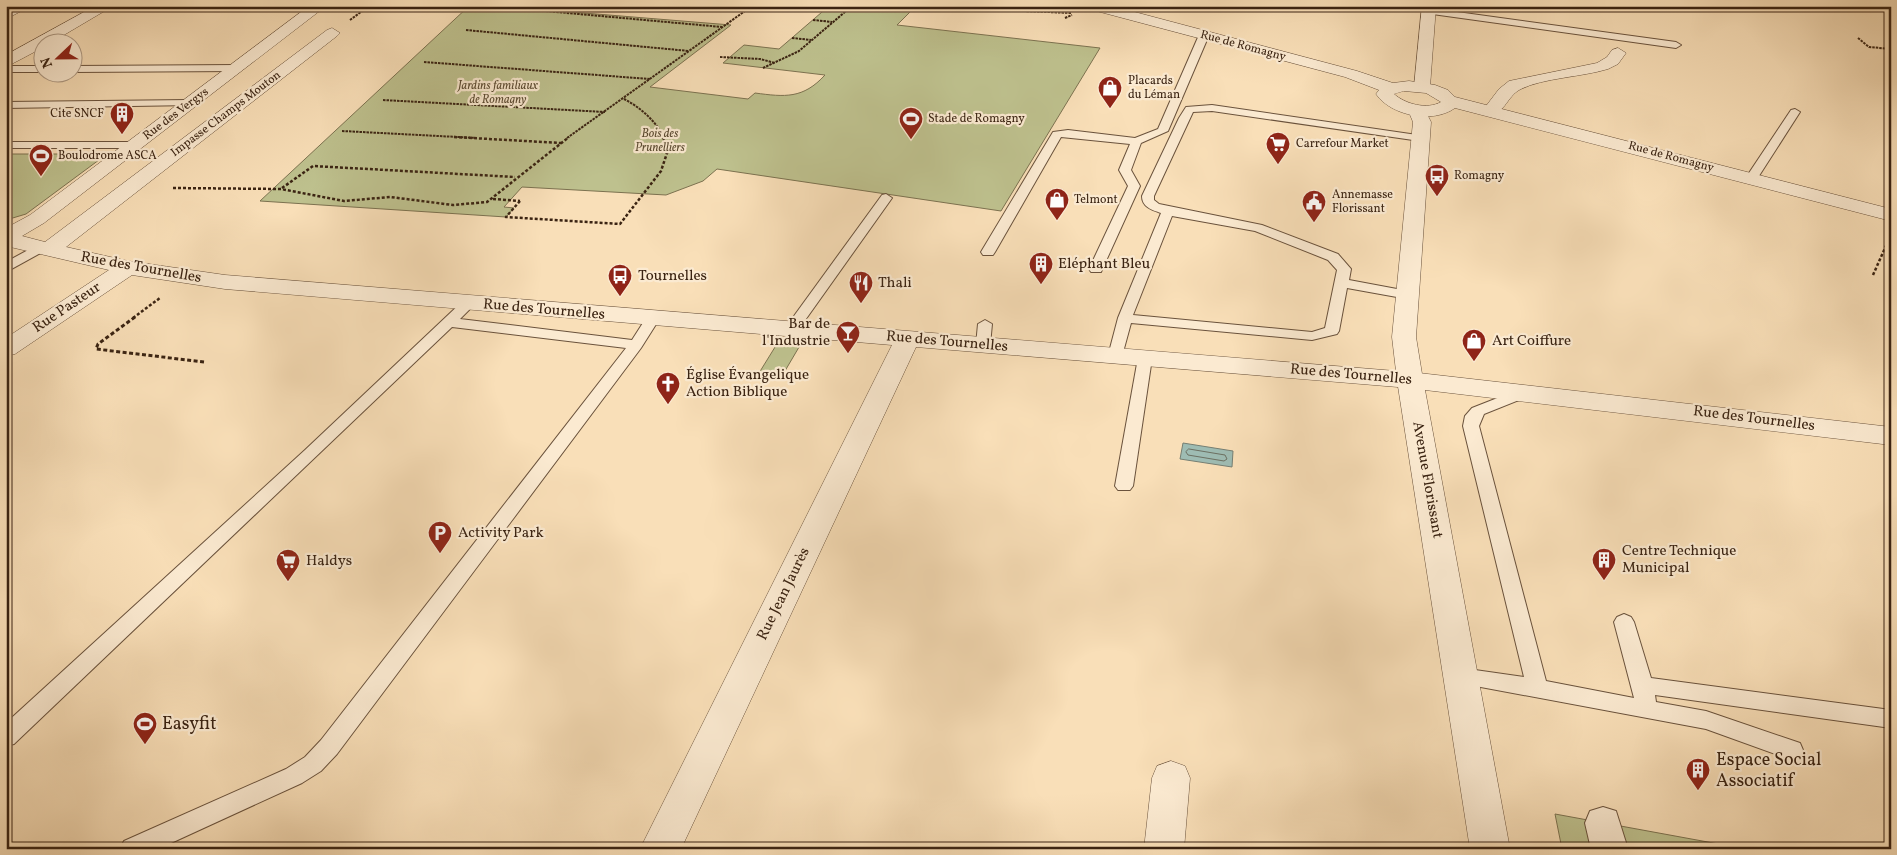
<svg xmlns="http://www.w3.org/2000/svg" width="1897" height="855" viewBox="0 0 1897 855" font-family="Vollkorn,serif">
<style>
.green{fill:#bec18e;stroke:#7c7250}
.water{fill:#9ebcb3;stroke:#767f73}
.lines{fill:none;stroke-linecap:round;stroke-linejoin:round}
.shore{stroke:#6c7062;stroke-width:1}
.service-casing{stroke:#6a523c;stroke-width:2}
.pedestrian-casing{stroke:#6a523c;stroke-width:2}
.minor-casing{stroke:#6a523c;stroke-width:1}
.tertiary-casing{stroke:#6a523c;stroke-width:1}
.path-far2{stroke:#3a2312;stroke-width:2;stroke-dasharray:2.5 1;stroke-linecap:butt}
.path-far1{stroke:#3a2312;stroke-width:2.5;stroke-dasharray:3 2;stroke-linecap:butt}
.path{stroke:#3a2312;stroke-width:3;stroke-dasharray:4 2.5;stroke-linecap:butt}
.service{fill:#fbead1;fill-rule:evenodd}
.pedestrian{fill:#fbead1;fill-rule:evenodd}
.minor{fill:#fbead1;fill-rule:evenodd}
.tertiary{fill:#fbead1;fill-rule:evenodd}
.labels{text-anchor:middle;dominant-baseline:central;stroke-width:4.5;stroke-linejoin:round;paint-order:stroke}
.far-street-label{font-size:12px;fill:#3a2312;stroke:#fbead1}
.far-poi-label{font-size:12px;fill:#3a2312;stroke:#fbead1;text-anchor:start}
.far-park-label{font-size:12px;font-style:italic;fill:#5b4a31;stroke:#fbead1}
.poi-label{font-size:15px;fill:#3a2312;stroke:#fbead1;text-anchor:start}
.street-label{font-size:15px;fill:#3a2312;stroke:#fbead1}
.near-poi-label{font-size:18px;fill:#3a2312;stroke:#fbead1;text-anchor:start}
</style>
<rect width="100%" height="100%" fill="#f9dfb8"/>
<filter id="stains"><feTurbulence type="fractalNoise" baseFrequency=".004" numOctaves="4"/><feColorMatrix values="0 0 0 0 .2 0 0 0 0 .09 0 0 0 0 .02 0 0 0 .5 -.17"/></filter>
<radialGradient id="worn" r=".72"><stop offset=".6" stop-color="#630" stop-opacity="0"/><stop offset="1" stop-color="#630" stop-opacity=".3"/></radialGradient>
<g class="green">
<path d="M469 6H498L731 25 650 87 748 99 755 93C785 97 803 99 825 75L723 63 744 45 779 49 829 6H916L897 25 1100 48 1001 211 717 169 703 181 666 195 522 187 504 207 514 208 506 217 260 201Z"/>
<path d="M6 154H107L26 214 6 220Z"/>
<path d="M780 339 802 342 782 376 759 373Z"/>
<path d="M1555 814 1746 849H1562Z"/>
</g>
<path class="water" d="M1183 443 1233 451 1232 467 1180 459Z"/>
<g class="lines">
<path class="shore" d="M1189 449 1225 455 1227 459 1224 461 1188 455 1186 452Z"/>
<defs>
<g id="service">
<path d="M1428 8 1676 42 1681 45 1676 48 1425 13 1424 11Z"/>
<path d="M1204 32 1209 35 1168 131 1141 143 1131 170 1140 186 1101 272H1091L1089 269 1128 186 1119 170 1130 144 1061 137 995 252 993 255H983L981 252 1053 132 1068 130 1135 138 1158 129 1199 35Z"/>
<rect x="6" y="66" width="36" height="6"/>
<path d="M72 66 238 65 243 68 238 71 72 72Z"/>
<path d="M190 100 195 103 194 105 6 108V102Z"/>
<path d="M1212 105 1424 136 1425 138 1420 141 1212 111 1193 112 1154 196V200L1159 204 1262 225 1338 254 1351 269 1349 280 1413 292 1415 295 1413 298 1408 299 1347 288 1339 331 1337 334 1312 340 1131 323 1122 356 1120 359H1110L1108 356 1118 318 1161 213C1152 210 1142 207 1142 196L1179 118 1186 107ZM1172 216 1255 231 1328 260 1337 270 1325 328 1312 332 1133 315Z"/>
<path d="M1795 109 1800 112 1757 179 1755 181H1747L1745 179 1791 110Z"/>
<path d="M6 142H135L141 145 135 148H6Z"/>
<path d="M886 194 892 198 796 333H786L784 330 786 327 882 195Z"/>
<path d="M41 243 47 247 46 250 6 272V262Z"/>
<path d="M469 299 476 303 460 319 632 340 648 315 653 314 660 318 641 348 337 754 321 771 302 783 158 849H120L124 841 286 769 305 757 321 740 626 348 452 327 14 744 6 746V723L305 450 464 300Z"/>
<path d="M985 320 992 324 990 345 983 349 976 345 978 324Z"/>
<path d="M1145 354 1152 358 1133 486 1130 490H1118L1115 486 1138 358Z"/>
<path d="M1523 388 1529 390 1531 393 1529 396 1484 414 1479 426 1546 681 1634 698 1614 622 1617 617 1624 614 1631 617 1634 622 1651 678 1891 710V728L1655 695 1656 702 1706 711 1800 743 1803 750 1800 757 1792 760 1706 729 1454 682 1451 676 1454 670 1461 668 1524 677 1463 426 1465 416 1472 408Z"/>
</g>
<path id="pedestrian" d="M1603 807 1616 811 1628 849H1591L1585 823 1590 811Z"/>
<g id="minor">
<path d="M12 6H31L6 19V9Z"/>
<path d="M95 6H113L52 42H42V48L6 67V55Z"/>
<path d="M309 6H326L44 223 22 236 45 242 327 30 332 28 340 33 337 36 66 247 128 261 225 275 1396 371 1392 337 1413 122 1408 110 1411 106H1423L1431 122 1416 337 1423 380 1419 386 1410 388 916 347 681 849H640L892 345 225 289 132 275 15 354 6 356V338L109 270 6 246V228L30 215Z"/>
<path d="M1422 6H1436L1430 87 1428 91H1416L1414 87Z"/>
<path d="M1618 48 1626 53 1618 64 1608 69C1582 77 1543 78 1521 89 1506 96 1504 118 1486 114L1483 110 1499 89 1509 81 1597 63 1607 57 1612 50Z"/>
<path d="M1171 761 1185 766 1190 778 1184 849H1144L1152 778 1157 766Z"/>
</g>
<g id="tertiary">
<path d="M1087 6H1112L1357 71 1393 83 1409 81 1435 85 1448 90 1455 97 1891 209V221L1455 108C1433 124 1391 116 1376 94L1379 90 1345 77 1089 9ZM1404 91 1426 93 1441 102C1427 110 1405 104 1394 94Z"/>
<path d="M1410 372 1891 427V445L1425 390 1510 849H1470L1397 380 1401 374Z"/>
</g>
</defs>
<use href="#service" class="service-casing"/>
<use href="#pedestrian" class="pedestrian-casing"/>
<use href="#minor" class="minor-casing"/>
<use href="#tertiary" class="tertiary-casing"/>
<g class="path-far2">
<path d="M490 6 722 27"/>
<path d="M1023 11 1072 13"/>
<path d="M1065 18 1072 15"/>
<path d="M350 20 369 6"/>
<path d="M813 20 832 22"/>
<path d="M466 30 689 51"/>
<path d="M792 38 811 40"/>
<path d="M1858 38 1869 47 1891 49"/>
<path d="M720 57 760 59 775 63"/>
<path d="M424 62 650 79"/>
<path d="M763 68 799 51 852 6"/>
<path d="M624 99C640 107 657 122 664 138"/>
<path d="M383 100 605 112"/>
<path d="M342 131 477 138"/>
<path d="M567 138 752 6"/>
</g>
<g class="path-far1">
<path d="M454 137 561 143"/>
<path d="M173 188 281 189 344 201 390 197 453 205 487 202 569 137"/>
<path d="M282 188 313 166 515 177"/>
<path d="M493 199 520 201"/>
<path d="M520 201 506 217 620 224 661 171 668 150 663 137"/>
<path d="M1873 275 1889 239"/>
<path d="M133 318 160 298"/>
</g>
<path class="path" d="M135 317 98 344 96 349 204 362"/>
<use href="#service" class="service"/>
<use href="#pedestrian" class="pedestrian"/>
<use href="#minor" class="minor"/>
<use href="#tertiary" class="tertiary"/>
</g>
<defs>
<symbol id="shop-pin" viewBox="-11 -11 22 30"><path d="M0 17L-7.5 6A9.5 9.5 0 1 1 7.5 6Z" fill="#8f2418" stroke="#fbead1"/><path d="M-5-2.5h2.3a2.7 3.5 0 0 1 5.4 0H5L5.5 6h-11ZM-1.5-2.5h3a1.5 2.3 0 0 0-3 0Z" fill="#fff"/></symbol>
<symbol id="building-pin" viewBox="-11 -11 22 30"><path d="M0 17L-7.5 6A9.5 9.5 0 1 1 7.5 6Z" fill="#8f2418" stroke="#fbead1"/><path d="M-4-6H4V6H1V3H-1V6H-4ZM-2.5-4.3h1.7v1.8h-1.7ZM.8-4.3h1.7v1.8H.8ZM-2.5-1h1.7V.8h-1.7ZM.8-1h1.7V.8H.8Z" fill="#fff"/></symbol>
<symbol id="stadium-pin" viewBox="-11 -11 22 30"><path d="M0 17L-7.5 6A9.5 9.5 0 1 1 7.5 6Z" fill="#8f2418" stroke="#fbead1"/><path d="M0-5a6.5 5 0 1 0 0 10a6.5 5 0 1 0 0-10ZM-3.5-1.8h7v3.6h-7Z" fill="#fff"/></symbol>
<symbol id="supermarket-pin" viewBox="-11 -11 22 30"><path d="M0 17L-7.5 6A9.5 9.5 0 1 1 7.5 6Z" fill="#8f2418" stroke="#fbead1"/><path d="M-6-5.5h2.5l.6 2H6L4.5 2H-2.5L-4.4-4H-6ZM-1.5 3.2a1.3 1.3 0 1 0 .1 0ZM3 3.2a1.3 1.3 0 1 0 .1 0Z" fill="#fff"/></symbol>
<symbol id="bus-pin" viewBox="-11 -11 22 30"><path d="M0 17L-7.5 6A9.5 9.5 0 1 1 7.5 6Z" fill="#8f2418" stroke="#fbead1"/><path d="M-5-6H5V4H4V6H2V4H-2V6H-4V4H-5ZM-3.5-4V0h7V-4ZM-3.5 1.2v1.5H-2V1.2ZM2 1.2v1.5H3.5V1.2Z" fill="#fff"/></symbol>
<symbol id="civic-pin" viewBox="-11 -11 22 30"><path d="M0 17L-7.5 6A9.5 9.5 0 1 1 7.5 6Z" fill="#8f2418" stroke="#fbead1"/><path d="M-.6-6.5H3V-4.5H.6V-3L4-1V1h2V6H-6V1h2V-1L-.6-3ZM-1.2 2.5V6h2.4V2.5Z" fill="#fff"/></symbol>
<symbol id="restaurant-pin" viewBox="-11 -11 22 30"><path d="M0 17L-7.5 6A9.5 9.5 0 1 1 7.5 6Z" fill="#8f2418" stroke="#fbead1"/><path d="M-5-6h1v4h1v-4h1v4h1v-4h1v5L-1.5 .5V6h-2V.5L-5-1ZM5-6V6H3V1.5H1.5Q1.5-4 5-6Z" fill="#fff"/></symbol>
<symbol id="bar-pin" viewBox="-11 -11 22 30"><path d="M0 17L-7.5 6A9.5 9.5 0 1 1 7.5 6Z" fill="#8f2418" stroke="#fbead1"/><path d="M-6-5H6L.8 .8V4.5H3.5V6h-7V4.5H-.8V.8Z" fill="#fff"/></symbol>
<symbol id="church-pin" viewBox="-11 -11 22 30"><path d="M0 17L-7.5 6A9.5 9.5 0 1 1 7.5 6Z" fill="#8f2418" stroke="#fbead1"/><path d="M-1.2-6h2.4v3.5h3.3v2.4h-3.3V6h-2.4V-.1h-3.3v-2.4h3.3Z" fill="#fff"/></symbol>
<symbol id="parking-pin" viewBox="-11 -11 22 30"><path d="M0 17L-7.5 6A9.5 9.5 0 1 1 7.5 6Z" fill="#8f2418" stroke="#fbead1"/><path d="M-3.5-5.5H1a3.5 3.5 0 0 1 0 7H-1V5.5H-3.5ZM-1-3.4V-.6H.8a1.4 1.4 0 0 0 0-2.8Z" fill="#fff"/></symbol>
</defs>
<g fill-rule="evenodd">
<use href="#shop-pin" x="1096" y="74" width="28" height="38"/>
<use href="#building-pin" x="108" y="100" width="28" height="38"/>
<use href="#stadium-pin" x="897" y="105" width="28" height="38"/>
<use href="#supermarket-pin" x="1264" y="130" width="28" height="38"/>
<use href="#stadium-pin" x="27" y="142" width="28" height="38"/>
<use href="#bus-pin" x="1423" y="162" width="28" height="38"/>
<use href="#shop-pin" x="1043" y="186" width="28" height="38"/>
<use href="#civic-pin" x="1300" y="188" width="28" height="38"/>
<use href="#building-pin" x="1027" y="250" width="28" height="38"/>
<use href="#bus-pin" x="606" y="262" width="28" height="38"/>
<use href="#restaurant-pin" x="847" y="269" width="28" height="38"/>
<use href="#bar-pin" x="834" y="319" width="28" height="38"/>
<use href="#shop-pin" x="1460" y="327" width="28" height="38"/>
<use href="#church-pin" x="654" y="370" width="28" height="38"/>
<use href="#parking-pin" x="426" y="519" width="28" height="38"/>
<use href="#building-pin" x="1590" y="546" width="28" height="38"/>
<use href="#supermarket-pin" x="274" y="547" width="28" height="38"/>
<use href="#stadium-pin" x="131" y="710" width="28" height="38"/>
<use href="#building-pin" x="1684" y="756" width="28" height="38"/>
</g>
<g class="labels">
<g class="far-street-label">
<text transform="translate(1243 46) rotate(15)">Rue de Romagny</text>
<text transform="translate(176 114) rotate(-37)">Rue des Vergys</text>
<text transform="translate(226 114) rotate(-37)">Impasse Champs Mouton</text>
<text transform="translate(1671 157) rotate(15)">Rue de Romagny</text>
</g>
<g class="far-poi-label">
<text x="1128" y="81">Placards<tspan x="1128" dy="14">du Léman</tspan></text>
<text x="104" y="114" text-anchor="end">Cite SNCF</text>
<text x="928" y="119">Stade de Romagny</text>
<text x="1296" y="144">Carrefour Market</text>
<text x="58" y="156">Boulodrome ASCA</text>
<text x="1454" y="176">Romagny</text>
<text x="1332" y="195">Annemasse<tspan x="1332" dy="14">Florissant</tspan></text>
<text x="1074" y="200">Telmont</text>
</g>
<g class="far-park-label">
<text x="498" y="86">Jardins familiaux<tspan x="498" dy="14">de Romagny</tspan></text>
<text x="660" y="134">Bois des<tspan x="660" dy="14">Prunelliers</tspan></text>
</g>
<g class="poi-label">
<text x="1058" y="264">Eléphant Bleu</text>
<text x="638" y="276">Tournelles</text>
<text x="878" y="283">Thali</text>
<text x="830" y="324" text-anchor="end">Bar de<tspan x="830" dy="17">l'Industrie</tspan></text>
<text x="1492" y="341">Art Coiffure</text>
<text x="686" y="375">Église Évangelique<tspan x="686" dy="17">Action Biblique</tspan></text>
<text x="458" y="533">Activity Park</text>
<text x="1622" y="551">Centre Technique<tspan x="1622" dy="17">Municipal</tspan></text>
<text x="306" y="561">Haldys</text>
</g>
<g class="street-label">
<text transform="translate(141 268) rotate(10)">Rue des Tournelles</text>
<text transform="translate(67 308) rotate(-34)">Rue Pasteur</text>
<text transform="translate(544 310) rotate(5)">Rue des Tournelles</text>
<text transform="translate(947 342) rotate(5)">Rue des Tournelles</text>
<text transform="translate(1351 375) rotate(5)">Rue des Tournelles</text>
<text transform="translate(1754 419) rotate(7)">Rue des Tournelles</text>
<text transform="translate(1427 480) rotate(80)">Avenue Florissant</text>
<text transform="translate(784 594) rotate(-64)">Rue Jean Jaurès</text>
</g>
<g class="near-poi-label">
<text x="162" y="724">Easyfit</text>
<text x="1716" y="760">Espace Social<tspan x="1716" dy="21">Associatif</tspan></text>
</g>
</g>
<rect width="1897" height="855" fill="none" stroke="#f9dfb8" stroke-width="25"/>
<rect x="8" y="8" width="1882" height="840" fill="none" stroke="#3a2312" stroke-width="2.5"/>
<rect x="12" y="12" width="1872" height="830" fill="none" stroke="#3a2312"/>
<g transform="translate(58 58) rotate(248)"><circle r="24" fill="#fbead1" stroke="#ae9a85"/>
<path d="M0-4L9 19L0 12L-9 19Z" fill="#8f2418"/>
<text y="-8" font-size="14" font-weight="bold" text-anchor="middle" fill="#3a2312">N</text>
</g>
<rect width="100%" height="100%" filter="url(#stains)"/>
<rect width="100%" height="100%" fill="url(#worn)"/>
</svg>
